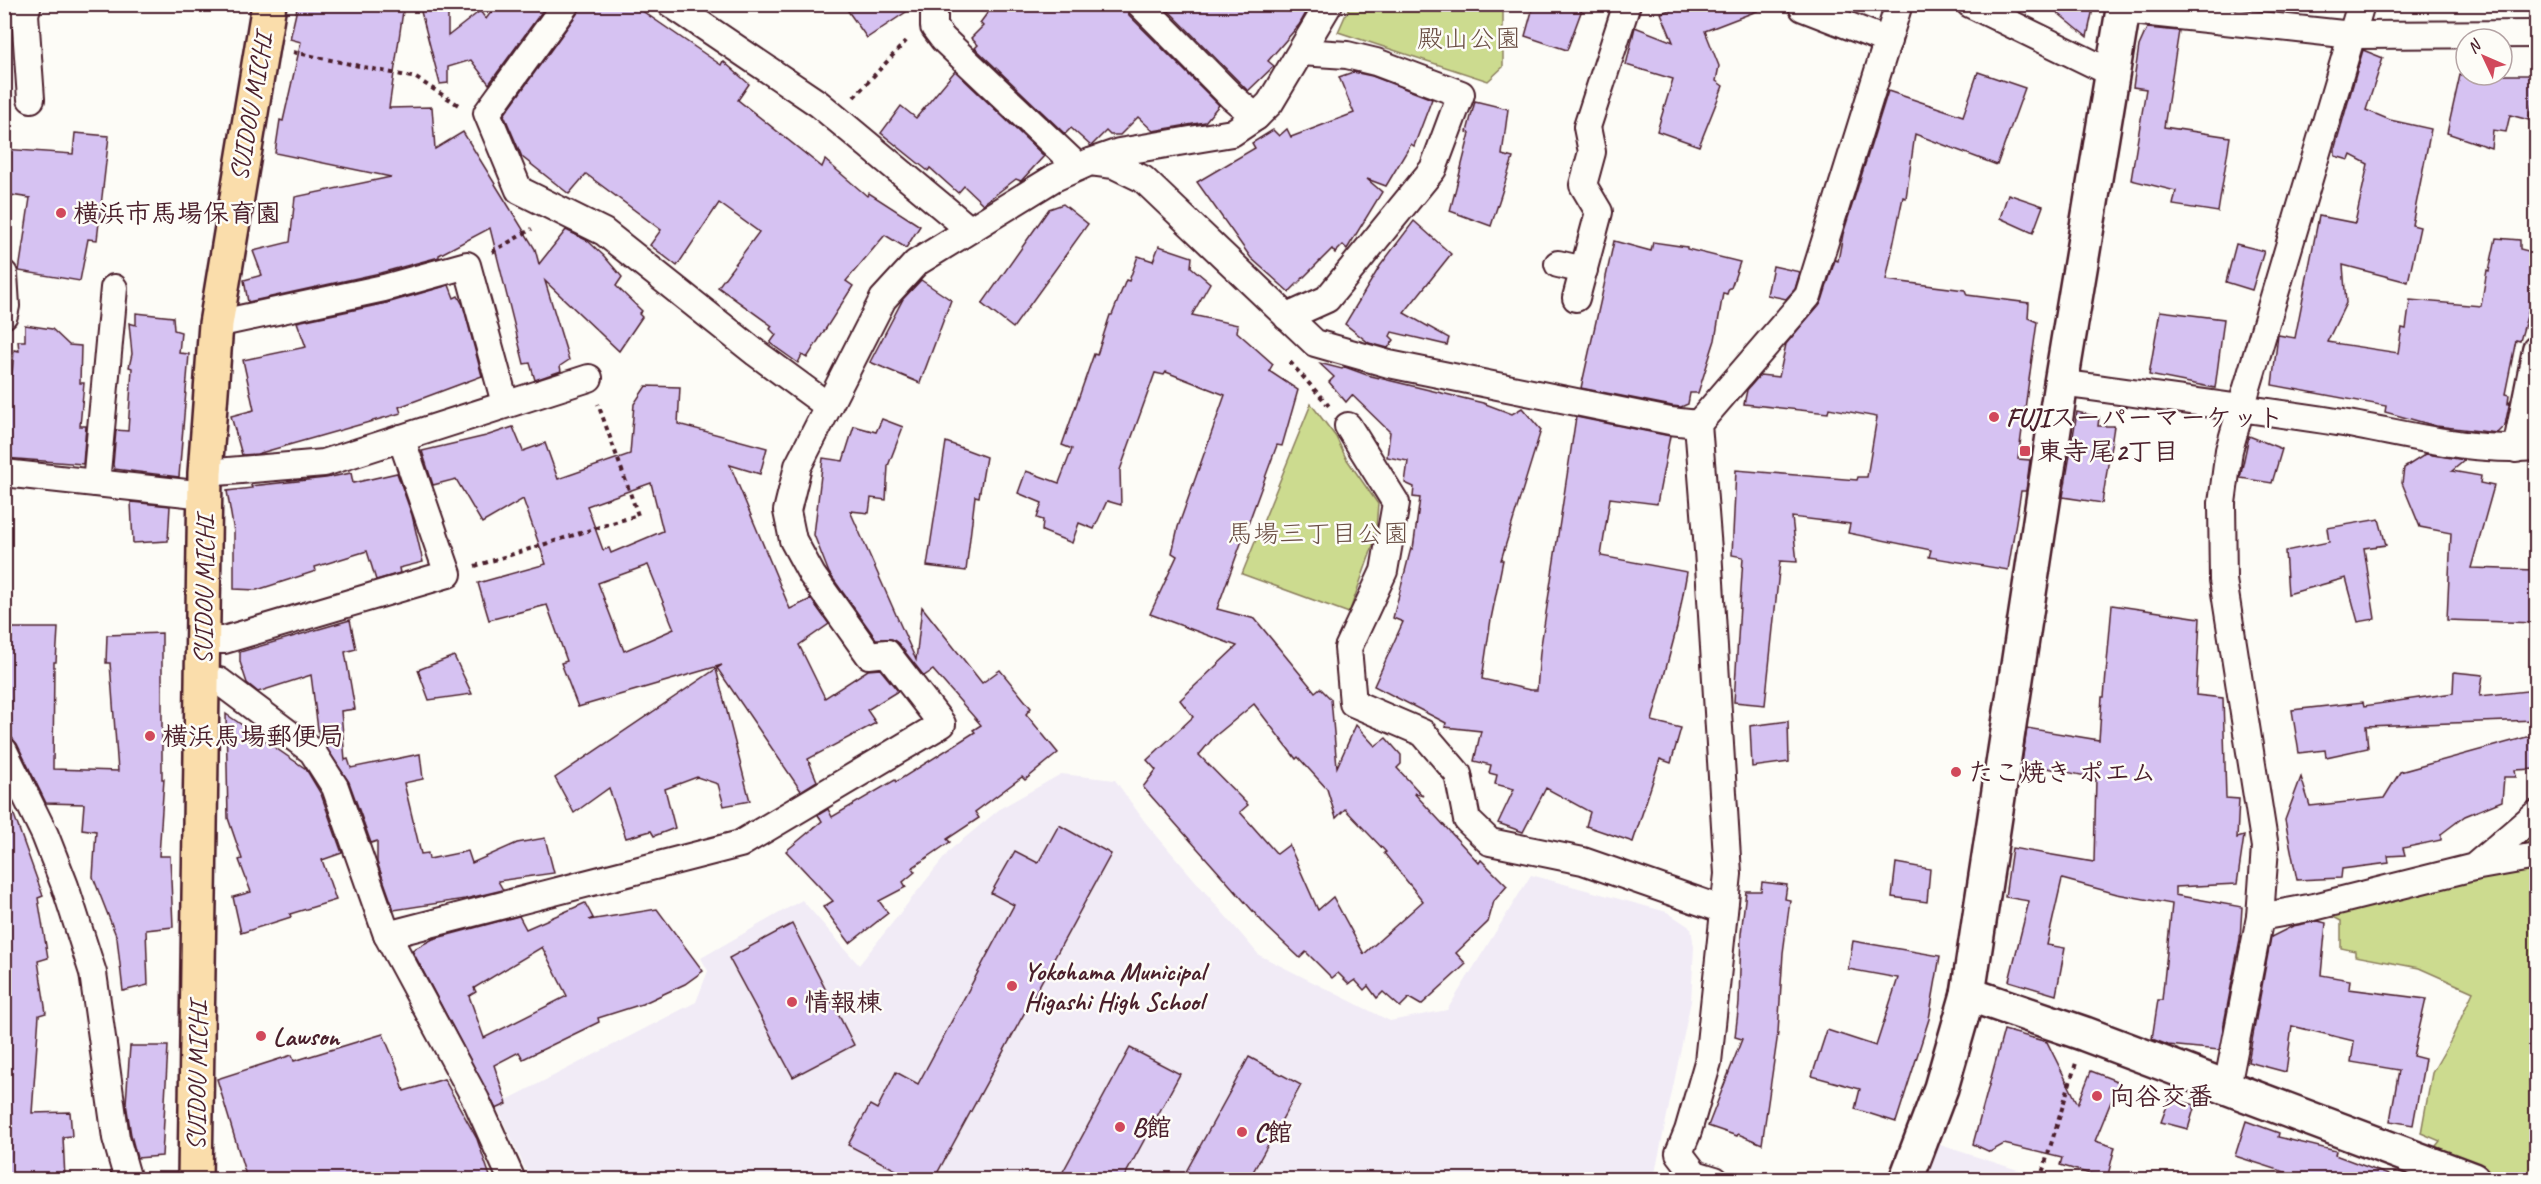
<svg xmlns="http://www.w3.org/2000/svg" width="2541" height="1184" viewBox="0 0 2541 1184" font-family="Caveat,'Klee One',sans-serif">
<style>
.built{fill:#f1ebf6}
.green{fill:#ccdb8f;stroke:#8b7d5d;stroke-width:1.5}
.building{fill:#d6c2f2;stroke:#4a1f2b;stroke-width:1.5;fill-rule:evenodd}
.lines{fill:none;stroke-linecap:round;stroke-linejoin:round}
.street-casing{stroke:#4a1f2b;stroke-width:30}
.secondary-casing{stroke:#4a1f2b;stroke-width:38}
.primary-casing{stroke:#4a1f2b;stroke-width:38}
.path{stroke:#4a1f2b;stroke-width:4;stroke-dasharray:4.5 4.5;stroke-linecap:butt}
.street{stroke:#fdfcf7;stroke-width:26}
.secondary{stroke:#fdfcf7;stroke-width:33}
.primary{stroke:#faddab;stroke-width:33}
.poi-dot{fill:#d1495b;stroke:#fdfcf7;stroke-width:2}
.labels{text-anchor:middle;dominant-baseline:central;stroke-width:5;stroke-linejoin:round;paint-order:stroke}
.park-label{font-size:26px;fill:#6a4e44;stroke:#fdfcf7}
.street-label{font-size:26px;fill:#4a1f2b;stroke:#fdfcf7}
.poi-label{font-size:26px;font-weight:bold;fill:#4a1f2b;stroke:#fdfcf7;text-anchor:start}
</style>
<rect width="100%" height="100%" fill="#fdfcf7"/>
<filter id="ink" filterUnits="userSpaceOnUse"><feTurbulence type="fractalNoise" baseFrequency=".0167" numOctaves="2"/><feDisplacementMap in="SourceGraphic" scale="12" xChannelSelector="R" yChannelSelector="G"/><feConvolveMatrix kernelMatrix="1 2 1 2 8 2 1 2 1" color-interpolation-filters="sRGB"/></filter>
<g filter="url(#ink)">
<g class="built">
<path d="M1061 774 1115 780 1145 822 1259 955 1390 1021 1447 1010 1531 875 1667 912 1691 928 1694 947 1691 1001 1655 1173 1658 1179H530L498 1110 505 1101 696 1002 708 971 701 958 802 900 859 965 950 850 1001 808Z"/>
<path d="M1934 1143 2021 1171 2019 1179 1922 1180Z"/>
</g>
<g class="green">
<path d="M1350 5H1508L1503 10V67L1488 81 1338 32Z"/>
<path d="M1311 404 1336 437 1346 458 1378 504 1375 540 1349 613 1242 574Z"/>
<path d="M2536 800V1179H2473L2424 1161 2440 1141 2421 1133 2432 1073 2451 1040 2473 992 2419 968 2355 956V951L2341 948V921L2314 907 2499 845Z"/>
</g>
<g class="building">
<path d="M298 4H404L389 108 432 107 435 149 463 132 535 249 539 264 566 230 588 241 604 256 622 277 616 286 642 311 639 314 642 317 619 351 545 281 569 360 560 366 561 371 535 380 530 363 524 364 490 228 439 255V257L380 273 248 302 244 280 262 275 253 251 290 242 295 197 391 177 275 153 280 120 283 121 301 42 290 39Z"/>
<path d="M419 4H448V36L480 11 486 19 497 4 546 6 489 84 471 60 448 67V83L440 84Z"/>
<path d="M584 4H632L721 65 723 61 749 84 738 100 822 167 825 160 867 196 869 193 920 226 906 248 885 235 846 281 853 286 807 358 802 355 798 363 770 343 776 335 770 329 772 326 718 287 759 232 719 203 677 266 650 245 661 230 586 174 569 194 522 157 504 115Z"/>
<path d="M843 4H918L867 38Z"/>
<path d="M994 4H1125L1129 15 1219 105 1205 122 1153 131 1138 117 1120 135H1110L1106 131 1091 146 1071 128 1065 134 975 48 978 45 971 38 983 26 980 23Z"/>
<path d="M1162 4H1311L1299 25 1268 61 1274 66 1248 91Z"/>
<path d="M1534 4H1584L1567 50 1525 36Z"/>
<path d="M1688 4 1770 6 1705 31 1719 66 1716 81 1723 86 1699 146 1657 131 1673 79 1626 65 1635 27 1673 42 1661 13Z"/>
<path d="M2047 4H2094L2087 37Z"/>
<path d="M2147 28 2179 31 2164 127 2230 137 2218 212 2173 205 2176 191 2131 180 2146 89 2133 87 2139 46Z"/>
<path d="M2363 50 2383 58 2366 110 2390 120 2431 129 2412 225 2420 227 2408 282 2343 265 2346 303 2327 342 2398 353 2402 328 2406 329 2410 300 2481 306 2487 270 2489 271 2496 238 2520 240V249L2536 253V271L2531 302 2520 341 2516 340 2505 394 2509 395 2508 403 2510 401 2505 425 2497 433 2436 426 2385 412 2386 406 2272 385 2278 335 2295 338 2319 216 2355 223 2368 164 2351 155 2349 160 2335 156V147Z"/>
<path d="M955 71 1044 156 1021 181 1016 179 983 204 964 186 958 193 930 168 928 171 881 133 901 106 916 118Z"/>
<path d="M1353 72 1372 76 1432 99 1414 146 1411 144 1386 186 1367 179 1382 192 1347 249 1343 245 1335 253 1332 249 1289 292 1251 258 1197 182 1255 148 1252 143 1273 130 1279 136 1287 129 1291 137 1354 113 1339 77Z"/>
<path d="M1978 72 2025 88 1997 165 1915 134 1906 198 1903 197 1886 280 1965 290 1967 295 2029 303 2028 318 2037 322 2018 459 2030 460 2026 491H2021L2008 570 1929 557 1931 550 1848 533 1850 524 1792 517 1797 562 1780 561 1765 705 1734 702 1743 557 1732 555 1736 470 1857 480 1858 477H1867L1877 417 1829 408 1828 413 1744 404 1747 390 1760 375 1779 377 1786 344 1822 301 1835 260 1838 261 1843 234 1888 91 1963 116Z"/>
<path d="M2460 75H2536V105H2532L2529 120 2510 115 2506 132 2493 130 2491 148 2447 133Z"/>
<path d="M1475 101 1508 109 1502 155 1513 158 1491 226 1450 211 1470 133 1467 132Z"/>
<path d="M75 133 109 136 97 240 88 239 80 281 19 271 30 198 4 194V149L73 154Z"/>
<path d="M2008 194 2043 206 2033 233 2000 218Z"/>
<path d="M1063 204 1088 224 1013 328 982 304 1049 209Z"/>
<path d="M1414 221 1451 254 1404 313 1449 338 1447 345 1392 332 1390 336 1394 340 1388 348 1369 343 1345 324 1380 266Z"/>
<path d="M1614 241 1651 251 1653 242 1687 247V249L1740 262 1731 288H1729L1727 294 1723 293 1715 340 1698 393H1690L1688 404 1681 407 1672 406 1581 388Z"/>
<path d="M2236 244 2264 251 2252 290 2226 282Z"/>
<path d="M1159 246 1192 257 1191 267 1210 283 1192 315 1238 325 1237 332 1273 364 1269 371 1298 390 1282 446 1277 445 1217 609 1255 619 1315 692 1320 688 1331 699 1337 767 1356 725 1375 746 1386 738 1401 755V764L1397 768 1423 796 1414 793 1479 863 1481 860 1507 886 1494 901 1488 922 1456 953 1466 964 1421 1005 1409 998 1400 1007 1383 992 1377 998 1368 986 1364 990 1355 980 1349 984 1338 973 1332 978 1306 952 1300 958 1267 927 1143 787 1156 770 1147 760 1193 717 1180 700 1237 646 1150 614 1177 556 1172 553 1178 527 1225 395 1166 372 1164 375 1155 373 1120 470 1121 505 1107 501 1094 529 1079 523 1072 543 1042 531 1043 520 1037 518 1042 503 1018 493 1026 471 1059 483 1072 449 1062 445 1094 354 1097 355 1110 315H1112L1126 280 1129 281 1138 256 1153 261ZM1254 704 1296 759 1298 757 1327 789 1336 818 1345 809 1386 852 1384 853 1423 901 1364 954 1333 897 1318 910 1289 845 1277 854 1240 812 1248 805 1199 755 1214 737Z"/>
<path d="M1773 266 1800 272 1795 289 1786 299 1767 295Z"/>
<path d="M921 280 951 300 920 383 870 362 903 299Z"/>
<path d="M449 285 454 298 458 296 463 305 482 376 399 407 401 413 257 454 242 455 231 416 254 410 243 360 306 347 297 322 387 303Z"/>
<path d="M2160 311 2224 319 2215 388 2149 375Z"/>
<path d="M136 313 173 317 174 330 181 332 179 353 189 354 179 477 114 469 113 465 116 430 128 431 132 368 129 367 132 354 129 323 136 325Z"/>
<path d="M25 325 52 329 69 345 81 346 80 383H84L80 426H86L83 464 4 458V386H7L8 374 12 375 14 350 19 351 18 341H25Z"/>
<path d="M1319 363 1342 369 1345 367 1367 375 1483 403 1512 414 1522 408 1541 430 1501 560H1503L1491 619 1482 679 1530 690H1537L1540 652 1576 417 1670 436 1657 504 1610 498 1601 556 1687 572 1677 627 1652 721 1681 728 1671 763 1660 759 1633 842 1586 826 1590 812 1546 788 1523 832 1498 823 1514 789 1495 784 1497 775 1489 773 1491 765 1474 761 1481 731 1445 727 1446 723 1374 686 1403 622 1393 618 1411 548 1413 549 1420 498 1413 497 1414 487 1405 483 1408 461 1387 457 1390 432 1352 395 1346 402 1329 382 1334 377Z"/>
<path d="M646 386 680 387 678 424 767 448 760 474 730 465 790 609 811 599 829 624 799 645 825 698 868 670 880 669 898 691 867 710 876 723 808 759 817 781 801 791 717 668 722 665 578 707 561 663 567 661 547 605 489 620 478 583 546 564 523 499 482 523 456 479 433 485 422 451 486 436 513 427 523 451 545 443 558 479 630 454 634 404ZM651 483 663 531 611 553 609 548 603 550 587 506ZM648 565 674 629 624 651 598 583Z"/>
<path d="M2077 412 2099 417 2098 426H2114L2102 503 2063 497Z"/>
<path d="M882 419 903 427 888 466 886 500 871 498 869 513 850 511 916 660 922 607 982 683 1000 670 1031 708 1026 714 1058 753 1025 780 1022 777 975 812 979 818 947 839 950 842 912 868 915 872 903 882 906 887 879 901 888 913 850 943 823 907 833 901 786 851 822 821 818 815 828 809 832 817 895 780 896 782 975 732 973 730 981 725 933 670 924 676 898 643 892 639H876L829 573 814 535 823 458 843 461 854 426 876 432Z"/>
<path d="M2249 436 2282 449 2272 483 2240 478Z"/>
<path d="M946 442 986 457 979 497 975 496 966 571 927 566Z"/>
<path d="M2426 454 2465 460 2452 471 2481 476 2480 483 2494 486 2471 568 2536 570V623L2447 620 2451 533 2420 527 2402 483 2404 468Z"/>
<path d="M351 473 353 483 397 473 412 515 423 562 399 568 400 573 376 580 367 551 315 567 316 571 257 590 234 589V532L227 491 252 488 251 486 326 478Z"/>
<path d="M131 502 170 506 168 541 133 543Z"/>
<path d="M2379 519 2386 545 2364 548 2375 619 2358 622 2346 578 2288 594 2285 551 2329 542 2327 528Z"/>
<path d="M2112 605 2200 618 2196 695 2223 698 2226 798 2239 799 2237 838 2244 836 2237 884 2175 887V895L2242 907 2240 939 2219 1050 2168 1045 2152 1039 2158 1000H2162L2172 904 2117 894 2062 879 2047 945 2065 948 2056 995 2009 981 2029 901 2005 897 2012 848 2094 862 2096 778 2022 763 2027 728 2099 740 2102 697H2104Z"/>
<path d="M350 620 356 649 345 652 355 709 341 711 345 760 348 759 351 768 420 754 423 779 404 783 421 854 428 853 429 859 468 851 472 863 517 843 545 838 554 873 498 881 503 890 465 899 394 910 377 862V841L371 843 349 782 319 737 311 675 258 692 247 683 240 662V652Z"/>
<path d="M4 628H58L56 662H54L53 769 118 771 110 663H106L107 635 162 633V779H164L159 856H170L173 927 146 930 148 985 123 991 117 938 93 877 96 831 82 829 84 804 46 803 17 744 12 738 4 736Z"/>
<path d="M454 656 472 694 429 700 418 670Z"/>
<path d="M716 669 750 801 724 806 718 784 697 777 665 789 675 828 654 836 651 831 626 838 609 788 574 813 555 778Z"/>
<path d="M2454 672 2483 675 2480 696 2536 690V720L2366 726 2368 748 2326 757 2325 750 2299 753 2292 710 2363 702 2364 706 2453 693Z"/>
<path d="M226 714 306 769 321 794 342 853 322 860 336 900 290 914 291 917 241 933 233 897 251 892 239 860 242 859 228 818Z"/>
<path d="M1788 721 1789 762 1752 767 1750 726Z"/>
<path d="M2534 735V769L2515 770 2516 777H2504L2502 801 2465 816 2441 834V840L2403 848 2405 855 2388 856 2389 863 2342 869 2341 878 2297 880 2285 820 2301 777 2310 806 2384 798 2400 772Z"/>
<path d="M4 786 12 801H9L43 896 38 898 48 958 38 961 46 1013 39 1015 32 1113 70 1112 72 1136 63 1137 65 1179H4Z"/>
<path d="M1059 825 1111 854 934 1179H913L848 1145 870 1105 877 1109 896 1072 918 1084 1014 905 991 893 1015 851 1038 863Z"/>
<path d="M1896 863 1930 869 1927 902 1892 897Z"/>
<path d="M1762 882 1787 885 1785 899 1790 900 1783 953 1778 1033 1762 1144 1738 1134 1737 1136 1708 1126 1742 1039 1735 1037 1739 1003 1741 934 1746 891H1761Z"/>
<path d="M585 903 593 918 589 920 657 909 703 971 685 984 642 1004 598 1018 599 1022 523 1059 519 1052 494 1065 507 1104 496 1109 412 950 433 939 519 916 526 929ZM542 947 567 996 484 1038 469 996 476 992 474 988Z"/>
<path d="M2318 921 2326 923 2321 975 2350 980 2349 989 2426 999 2413 1056 2425 1059 2413 1125 2390 1121 2399 1070 2351 1062 2354 1041 2292 1026 2286 1072 2248 1062 2271 937 2293 926Z"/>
<path d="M792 924 854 1045 793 1077 729 958Z"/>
<path d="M1853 941 1940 956 1929 1019 1896 1122 1855 1109 1860 1089 1812 1076 1827 1030 1876 1046 1898 978 1848 969Z"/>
<path d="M2004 1030 2047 1042 2078 1104 2091 1071 2119 1082 2095 1141 2115 1147 2107 1179 2060 1165 2062 1158 2004 1144 1990 1152 1973 1144Z"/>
<path d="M383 1034 397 1067 404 1091 444 1079 477 1139 491 1179H247L217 1079 292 1055 294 1061Z"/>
<path d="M130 1046H168L162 1156 137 1158 131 1135 126 1103Z"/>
<path d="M1130 1048 1180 1074 1123 1179H1059Z"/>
<path d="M1249 1057 1301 1085 1249 1179H1182Z"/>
<path d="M2170 1098 2195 1105 2188 1129 2161 1122Z"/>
<path d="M2246 1121 2279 1133 2278 1137 2336 1151 2335 1155 2394 1177V1179H2307L2235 1156Z"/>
</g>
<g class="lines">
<defs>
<g id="street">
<path d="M28 4 25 14 31 99"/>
<path d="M566 4 487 113 519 190 604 232 756 353 828 406"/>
<path d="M671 4 819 104 969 229"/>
<path d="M1140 4 1232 97 1256 117"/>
<path d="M1801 4 1803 8 1888 41"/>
<path d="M1970 4 2114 74"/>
<path d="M2123 10 2352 35 2536 34"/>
<path d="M934 13V27L943 39 1078 167"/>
<path d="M1093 161 1119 152 1232 133 1256 117 1270 103 1329 4"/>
<path d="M1558 264 1584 270"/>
<path d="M4 274 6 306 4 315"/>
<path d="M1576 298 1599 212 1583 185 1592 152 1587 127 1627 4"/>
<path d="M1287 317 1327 299 1433 169 1461 94 1376 62 1347 55 1301 52"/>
<path d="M216 324 384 288 467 265 505 403"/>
<path d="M2061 383C2153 396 2245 408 2337 422 2403 433 2469 453 2536 447"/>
<path d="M1348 426 1396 503 1384 571 1348 648 1353 703 1423 733 1458 774 1467 820 1490 842 1583 861 1724 910"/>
<path d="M2516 449 2536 349"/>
<path d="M4 473 205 495"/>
<path d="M205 473 324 463 589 378"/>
<path d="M96 483 114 288"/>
<path d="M204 640H224L448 574 401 438"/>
<path d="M203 679 219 681 312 751 335 787 387 935 476 1100 512 1180"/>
<path d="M4 751 45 835 65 886 93 973 116 1138 128 1180"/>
<path d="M2474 867 2536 856"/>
<path d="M2260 917 2314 907 2474 867 2536 814"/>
<path d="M387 935 740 844 942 724 887 653 869 655 812 575 793 540 787 511 798 466 883 299 916 263 1054 178 1090 162 1114 165 1143 179 1315 343 1389 364 1670 421 1698 424"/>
<path d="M2227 1087 2260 917 2265 847 2223 580 2222 503 2229 450 2241 408 2361 4"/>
<path d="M1715 1180 1695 1174 1679 1153 1688 1131 1708 1062 1728 874 1708 550 1698 424 1808 296 1899 4"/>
</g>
<g id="secondary">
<path d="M1968 994 2085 1034 2473 1180"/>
<path d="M1906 1180 1941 1088 1968 994 2061 383 2124 4"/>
</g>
<path id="primary" d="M195 1180 205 473 216 324 269 4"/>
</defs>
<use href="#street" class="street-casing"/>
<use href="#secondary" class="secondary-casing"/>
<use href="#primary" class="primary-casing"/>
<g class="path">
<path d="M293 52 416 78 460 106"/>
<path d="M854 97 908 39"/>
<path d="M492 252 532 229"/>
<path d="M1290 362 1329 406"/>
<path d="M475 566 638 515 598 404"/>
<path d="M2040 1180 2076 1063"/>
</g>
<use href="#street" class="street"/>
<use href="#secondary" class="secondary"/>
<use href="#primary" class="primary"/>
</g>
</g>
<g class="poi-dot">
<circle cx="61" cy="213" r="6"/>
<circle cx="1994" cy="417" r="6"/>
<rect x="2019" y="445" width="12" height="12" rx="3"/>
<circle cx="150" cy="736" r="6"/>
<circle cx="1956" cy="772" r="6"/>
<circle cx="1012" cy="986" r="6"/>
<circle cx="792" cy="1002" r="6"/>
<circle cx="261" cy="1036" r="6"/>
<circle cx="2097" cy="1096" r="6"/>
<circle cx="1120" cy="1127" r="6"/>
<circle cx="1242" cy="1132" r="6"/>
</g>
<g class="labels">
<g class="park-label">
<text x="1469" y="38">殿山公園</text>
<text x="1318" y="533">馬場三丁目公園</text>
</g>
<g class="street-label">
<text transform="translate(251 107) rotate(-80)">SUIDOU MICHI</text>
<text transform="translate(204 590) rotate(-89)">SUIDOU MICHI</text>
<text transform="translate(197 1076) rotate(-89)">SUIDOU MICHI</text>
</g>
<g class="poi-label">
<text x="73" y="213">横浜市馬場保育園</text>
<text x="2006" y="417">FUJIスーパーマーケット</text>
<text x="2037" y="451">東寺尾2丁目</text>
<text x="162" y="736">横浜馬場郵便局</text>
<text x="1968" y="772">たこ焼き ポエム</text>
<text x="1024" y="971">Yokohama Municipal<tspan x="1024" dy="30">Higashi High School</tspan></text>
<text x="804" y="1002">情報棟</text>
<text x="273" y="1036">Lawson</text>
<text x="2109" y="1096">向谷交番</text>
<text x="1132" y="1127">B館</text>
<text x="1254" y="1132">C館</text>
</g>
</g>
<rect width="2541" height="1184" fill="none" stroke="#fdfcf7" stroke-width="24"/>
<rect x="12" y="12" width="2517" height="1160" fill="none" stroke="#4a1f2b" stroke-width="2" filter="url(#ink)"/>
<g transform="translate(2484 57) rotate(314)"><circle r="28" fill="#fdfcf7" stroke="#b5a4a5" stroke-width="1.5"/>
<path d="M0-4.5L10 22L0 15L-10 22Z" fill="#d1495b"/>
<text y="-9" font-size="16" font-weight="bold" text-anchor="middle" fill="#4a1f2b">N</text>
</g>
</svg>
